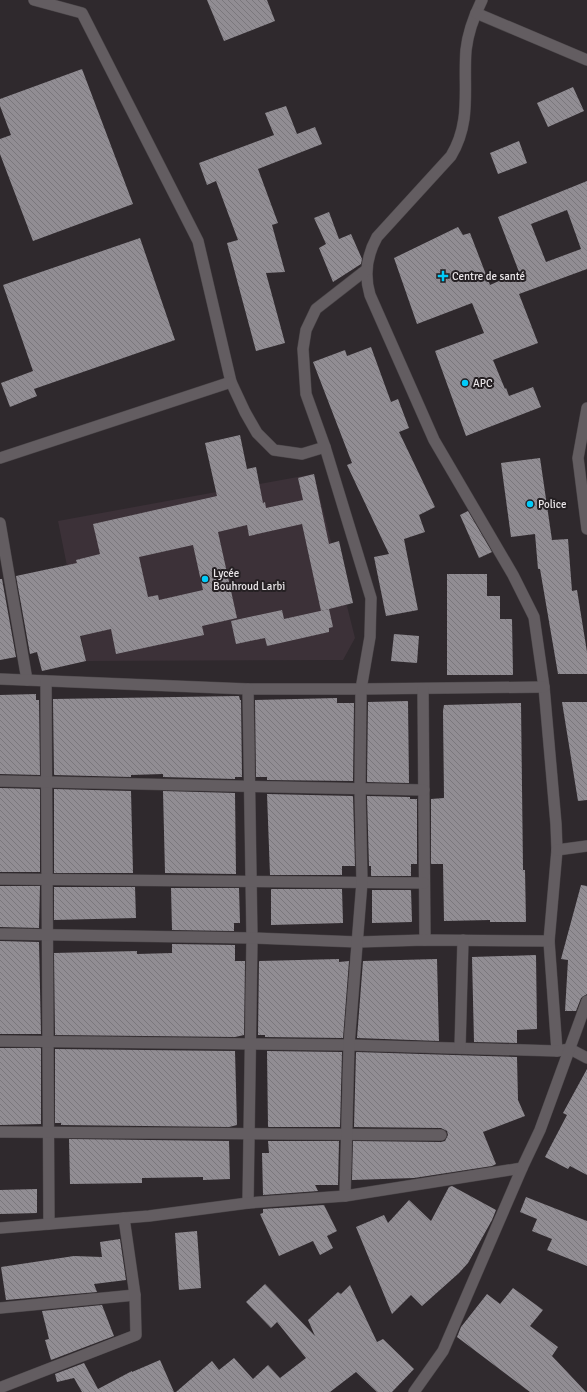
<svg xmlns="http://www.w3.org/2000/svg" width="587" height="1392" viewBox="0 0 587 1392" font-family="Signika,sans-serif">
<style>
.built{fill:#3c3138}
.building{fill:url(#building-back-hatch);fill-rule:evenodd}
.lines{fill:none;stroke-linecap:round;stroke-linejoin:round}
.minor-casing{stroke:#4a4548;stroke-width:12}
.minor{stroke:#635d61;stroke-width:11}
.poi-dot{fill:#01cbf9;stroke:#252023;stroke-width:1.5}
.labels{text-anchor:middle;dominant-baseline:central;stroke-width:4;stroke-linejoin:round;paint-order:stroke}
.poi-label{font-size:11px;fill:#eae6e9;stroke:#252023;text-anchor:start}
</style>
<defs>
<pattern id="building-back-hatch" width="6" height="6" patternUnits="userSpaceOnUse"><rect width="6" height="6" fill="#918d93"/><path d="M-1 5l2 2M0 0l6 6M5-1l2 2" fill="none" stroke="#7a777c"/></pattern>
</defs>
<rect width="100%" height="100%" fill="#2f292d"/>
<path class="built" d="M314 474 355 638 343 660 86 661 58 521Z"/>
<g class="building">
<path d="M207 0H267L275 21 224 41Z"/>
<path d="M82 69 133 204 33 241 0 154V139L11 135 0 106V99Z"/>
<path d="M573 87 584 111 548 127 537 103Z"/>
<path d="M286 106 297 134 315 127 322 144 258 169 278 223 272 225 285 272 266 273 285 343 256 351 227 243 238 240 216 181 207 185 199 163 274 135 265 113Z"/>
<path d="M519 141 527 163 498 174 490 153Z"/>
<path d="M587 181V269L519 294 538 343 493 360 505 389 506 388 509 396 533 387 541 407 466 436 435 351 484 333 472 303 417 324 394 258 458 227 463 235 470 233 490 285 519 272 498 217ZM567 210 581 249 546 262 531 224Z"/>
<path d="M329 212 339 239 351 234 362 259 361 264 333 282 319 248 326 244 314 218Z"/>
<path d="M140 238 175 340 34 389 37 396 10 407 1 383 33 371 3 285Z"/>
<path d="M371 347 391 402 398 399 409 428 399 432 435 507 419 515 425 532 404 539 418 610 386 616 374 557 389 554 347 465 352 463 313 362 345 350 347 356Z"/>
<path d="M240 435 247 469 256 467 263 503 265 502 266 508 303 500 298 478 314 474 329 544 339 541 353 603 321 611 302 524 249 536 247 525 218 532 237 618 202 626 204 635 116 654 111 629 80 636 86 661 42 671 37 652 30 654 16 576 77 563 76 560 100 554 93 524 217 496 205 443ZM193 545 203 590 159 600 158 595 148 597 139 557Z"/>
<path d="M540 458 552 540 568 539 572 591 577 590 587 652V674H558L540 569H538L535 534 511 537 501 463Z"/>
<path d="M468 511 492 552 479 558 460 515Z"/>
<path d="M447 574H487V596H500V619H512L513 675H447Z"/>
<path d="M0 579H2L16 657 0 660Z"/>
<path d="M329 609 333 627 329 628V632L267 646 265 638 236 644 231 621 282 610 284 619Z"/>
<path d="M394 634 419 636 417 663 391 661Z"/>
<path d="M36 694V700H39L40 775 0 774V695Z"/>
<path d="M239 696 240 700H241L242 777H235V779L163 777V774L131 775V777L54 775 53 699Z"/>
<path d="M337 698V703H354L353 781 267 780V777H256L255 700Z"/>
<path d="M408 701 409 783 367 782 368 702Z"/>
<path d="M562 702H587V800L578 801Z"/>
<path d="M521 703 523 870H525L526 922H490V920L444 921 443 864H431V799L444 798 443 711 444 705Z"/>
<path d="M0 788 40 789V872H0Z"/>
<path d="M54 789 131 791 133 873H54Z"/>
<path d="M163 791 235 793 236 874 165 873Z"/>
<path d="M267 794 353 796 355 866H342V875H270Z"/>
<path d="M367 796 410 797V799H417V864H411V876H371V866H369Z"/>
<path d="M581 885 587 886V994L581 998 576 1011H565L568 960 561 959Z"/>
<path d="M0 886H40L39 928 0 927Z"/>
<path d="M54 887H135L136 918 54 920Z"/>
<path d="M171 888H239L240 923H234V931L172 930Z"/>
<path d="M271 889H342L343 923 271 925Z"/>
<path d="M372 890H411L412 922 372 923Z"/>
<path d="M0 941 39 942 41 1034H0Z"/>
<path d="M172 944 235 945V961H245L244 1035 235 1037 55 1035 54 953 137 951V954L172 953Z"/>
<path d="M536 955 537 1029 517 1030V1043L474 1042 472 957Z"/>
<path d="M339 959V962L349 961 343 1038 265 1037V1035H258L259 961Z"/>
<path d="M437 959 439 1041 357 1038 363 961Z"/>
<path d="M0 1048H41V1124L0 1125Z"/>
<path d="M55 1049 235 1051 237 1125 229 1127 61 1125V1123H55Z"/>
<path d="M267 1051 342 1052 340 1127H268Z"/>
<path d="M356 1052 517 1057 518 1100 525 1116 483 1132 496 1164 492 1166 414 1178 352 1180 353 1141 441 1142 445 1141 448 1135 447 1131 441 1128 354 1127Z"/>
<path d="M587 1069V1175L570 1166 568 1169 545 1157 567 1115 563 1113Z"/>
<path d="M69 1139 229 1141 230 1179 203 1180V1177L142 1178V1183L70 1184Z"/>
<path d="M268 1141H339L338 1185H315L318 1191 263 1195 262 1153H269Z"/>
<path d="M452 1186 496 1210 492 1220 468 1263 459 1273 422 1306 411 1295 392 1314 356 1227 384 1215 388 1223 409 1200 431 1221 449 1187Z"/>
<path d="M37 1189V1213L0 1214V1190Z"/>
<path d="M526 1197 587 1221V1266L547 1250 552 1239 532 1231 537 1219 520 1212Z"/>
<path d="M324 1205 337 1231 327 1236 333 1248 320 1255 313 1241 279 1256 260 1214 263 1213V1209Z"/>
<path d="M197 1231 201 1288 179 1290 175 1233Z"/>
<path d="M120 1239 126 1280 94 1284 97 1292 6 1300 1 1267 74 1256 102 1257 100 1242Z"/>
<path d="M265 1284 315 1336 308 1320 338 1292 341 1294 350 1285 377 1342 383 1339 414 1369 392 1392H377L356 1372 330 1392H176L212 1361 219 1370 234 1358 253 1379 268 1365 280 1378 306 1358 277 1322 271 1328 246 1302Z"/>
<path d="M513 1288 543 1310 530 1326 558 1347 552 1356 586 1392H530L457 1337 461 1327 487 1294 500 1304Z"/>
<path d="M102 1305 114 1336 51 1360 45 1340 49 1339 42 1311Z"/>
<path d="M160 1360 174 1392H82L74 1378 57 1382 55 1374 84 1363 98 1389 132 1371V1372Z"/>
</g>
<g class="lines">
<defs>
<g id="minor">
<path d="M34 0 82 13 198 241 231 382 245 412 257 433 274 450 302 454 325 447"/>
<path d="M482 0C474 16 468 32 466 50 463 88 472 121 451 156L377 237C367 255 364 275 370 295L434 440 513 575 534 617 544 687 556 824 557 850 549 941 557 1051"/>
<path d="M476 13 587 60"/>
<path d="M587 408 578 458 587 529"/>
<path d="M0 458 231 382"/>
<path d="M0 523 27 680"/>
<path d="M0 679 248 689H361L544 687"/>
<path d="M46 681 49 1224"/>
<path d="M248 689 252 938 248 1203"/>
<path d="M423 689 425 940"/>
<path d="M0 781 424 790"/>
<path d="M557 850 587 846"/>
<path d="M0 879 424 883"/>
<path d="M0 934 252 938 358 942 425 940 549 941"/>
<path d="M0 1041 349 1045 557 1051 570 1049 587 1058"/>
<path d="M460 1048 463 940"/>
<path d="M0 1132 441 1135"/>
<path d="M345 1196 349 1045 362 882 360 789 361 689 370 637 371 598 325 447 306 394 303 349 306 330 316 309 366 270"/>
<path d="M0 1228 149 1216 248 1203 345 1196 522 1168"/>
<path d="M0 1308 135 1295"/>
<path d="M2 1387 136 1335 135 1295 124 1218"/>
<path d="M414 1392 443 1351 522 1168 540 1130 587 1001"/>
</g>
</defs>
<use href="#minor" class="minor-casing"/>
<use href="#minor" class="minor"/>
</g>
<g class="poi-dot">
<path d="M441 270h4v4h4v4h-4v4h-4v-4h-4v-4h4z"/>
<circle cx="465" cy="383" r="4"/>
<circle cx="530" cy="504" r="4"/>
<circle cx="205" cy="579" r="4"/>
</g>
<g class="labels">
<g class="poi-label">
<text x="452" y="276">Centre de santé</text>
<text x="473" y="383">APC</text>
<text x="538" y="504">Police</text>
<text x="213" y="573">Lycée<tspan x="213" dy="13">Bouhroud Larbi</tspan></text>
</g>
</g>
</svg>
